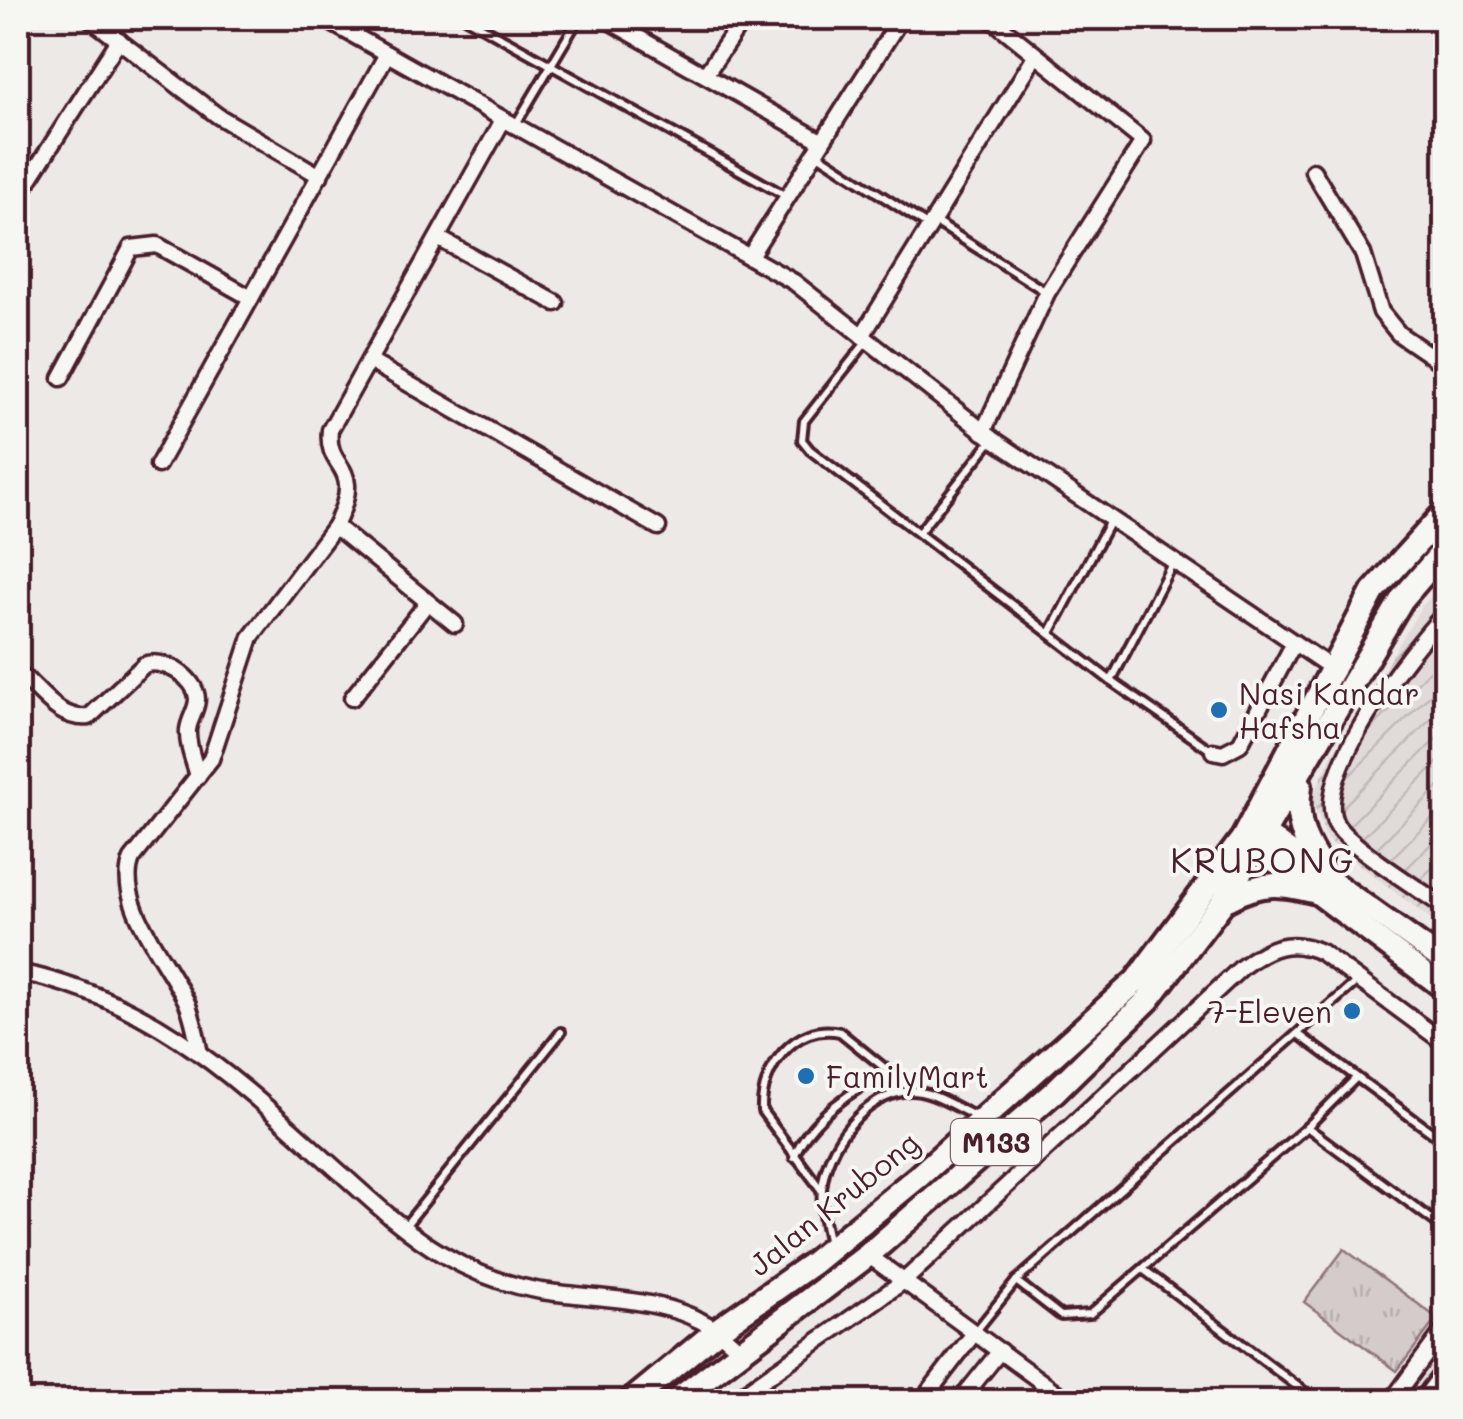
<svg xmlns="http://www.w3.org/2000/svg" width="1463" height="1419" viewBox="0 0 1463 1419" font-family="Mali,sans-serif">
<style>
.built{fill:#e0dad8}
.industrial{fill:url(#industrial-furrows)}
.grass{fill:url(#grass-tufts);stroke:#8f757a;stroke-width:2.5}
.lines{fill:none;stroke-linecap:round;stroke-linejoin:round}
.lane-casing{stroke:#4a1f2b;stroke-width:14}
.street-casing{stroke:#4a1f2b;stroke-width:21}
.secondary-casing{stroke:#4a1f2b;stroke-width:28}
.primary-casing{stroke:#4a1f2b;stroke-width:30}
.lane{stroke:#f6f6f2;stroke-width:6}
.street{stroke:#f6f6f2;stroke-width:14}
.secondary{stroke:#f6f6f2;stroke-width:20}
.primary{stroke:#f6f6f2;stroke-width:22}
.poi-dot{fill:#1f6fb2;stroke:#f6f6f2;stroke-width:4}
.labels{text-anchor:middle;dominant-baseline:central;stroke-width:8;stroke-linejoin:round;paint-order:stroke}
.shield{fill:#f6f6f2;stroke:#7e6067;stroke-width:2.5}
.shield-label{font-size:28px;font-weight:bold;fill:#4a1f2b}
.poi-label{font-size:30px;fill:#4a1f2b;stroke:#f6f6f2;text-anchor:start}
.street-label{font-size:30px;fill:#4a1f2b;stroke:#f6f6f2}
.quarter-label{font-size:35px;letter-spacing:2.5px;fill:#4a1f2b;stroke:#f6f6f2}
</style>
<defs>
<pattern id="industrial-furrows" width="10" height="10" patternUnits="userSpaceOnUse" patternTransform="scale(2.5)"><rect width="10" height="10" fill="#e0dad8"/><path d="M-1 1l2-2M0 10L10 0M9 11l2-2" fill="none" stroke="#c2bbba"/></pattern>
<pattern id="grass-tufts" width="24" height="20" patternUnits="userSpaceOnUse" patternTransform="scale(2.5)"><rect width="24" height="20" fill="#d4cbca"/><path d="M3 7l-1-3M5 7V3M7 7l1-3M15 17l-1-3M17 17v-4M19 17l1-3" fill="none" stroke="#b8aeae"/></pattern>
</defs>
<rect width="100%" height="100%" fill="#ece9e6"/>
<filter id="ink" filterUnits="userSpaceOnUse"><feTurbulence type="fractalNoise" baseFrequency=".01" numOctaves="2"/><feDisplacementMap in="SourceGraphic" scale="20" xChannelSelector="R" yChannelSelector="G"/><feConvolveMatrix kernelMatrix="1 2 1 2 8 2 1 2 1" color-interpolation-filters="sRGB"/></filter>
<g filter="url(#ink)">
<path class="built" d="M1445 1350V1401H1406Z"/>
<path class="industrial" d="M1445 583V930L1327 840 1312 799 1331 757 1422 606Z"/>
<path class="grass" d="M1344 1249 1437 1318 1397 1371 1304 1302Z"/>
<g class="lines">
<defs>
<g id="lane">
<path d="M466 18 786 196"/>
<path d="M516 124 579 18"/>
<path d="M816 153 930 227"/>
<path d="M934 221 1046 292"/>
<path d="M867 341 804 421 802 440 810 450 1111 681 1212 751"/>
<path d="M920 531 992 440"/>
<path d="M1050 633 1110 521"/>
<path d="M1111 681 1173 562"/>
<path d="M1298 1034 1446 1143"/>
<path d="M1307 1127 1446 1230"/>
<path d="M794 1157C808 1121 854 1086 891 1073"/>
<path d="M822 1191 762 1111C760 1069 795 1022 840 1032L913 1091"/>
<path d="M405 1226 561 1032"/>
<path d="M829 1244C825 1226 820 1207 822 1189 826 1146 863 1095 910 1091 930 1090 957 1108 975 1116"/>
<path d="M1143 1269 1318 1402"/>
<path d="M1016 1281 1061 1316 1090 1314 1307 1127 1356 1078"/>
<path d="M976 1331 1016 1281 1356 982"/>
<path d="M1040 1402 1050 1389"/>
<path d="M1416 1402 1446 1362"/>
</g>
<g id="street">
<path d="M89 18 218 116 320 176"/>
<path d="M323 18 794 282 993 439 1336 671"/>
<path d="M604 18 821 141"/>
<path d="M705 75 744 18"/>
<path d="M1313 171 1363 254 1381 312 1399 334 1446 366"/>
<path d="M18 197 119 40"/>
<path d="M438 238 556 303"/>
<path d="M750 256 901 18"/>
<path d="M862 336 1035 56"/>
<path d="M369 361 658 527"/>
<path d="M61 378 131 248 157 245 251 298"/>
<path d="M983 432 1047 293 1143 141 990 18"/>
<path d="M158 465 387 54"/>
<path d="M335 526C367 462 325 473 330 430L503 120"/>
<path d="M1446 612C1413 648 1310 776 1336 824 1346 844 1423 892 1446 908"/>
<path d="M26 679C45 697 61 720 89 717L144 665C162 657 196 677 197 699 197 710 189 719 188 730 187 745 194 762 198 776"/>
<path d="M352 698 428 602"/>
<path d="M1213 751 1223 753 1240 744 1294 643"/>
<path d="M18 972C154 999 235 1079 336 1169 370 1199 403 1231 442 1254 472 1272 506 1285 541 1291 609 1301 690 1295 739 1350"/>
<path d="M199 1049C196 1034 193 1017 187 1003 169 963 114 902 132 859L211 759 251 637 335 526 455 624"/>
<path d="M868 1255 1069 1402"/>
<path d="M731 1402 904 1281 1242 967C1268 947 1290 938 1321 952L1446 1044"/>
<path d="M921 1402 975 1332"/>
<path d="M959 1402 1000 1351"/>
<path d="M1391 1402 1446 1327"/>
</g>
<g id="secondary">
<path d="M1253 825 1446 963"/>
<path d="M1245 839 1446 990"/>
</g>
<g id="primary">
<path d="M1300 785C1294 825 1306 846 1329 878"/>
<path d="M1228 899C1262 880 1283 883 1320 893"/>
<path d="M630 1402 720 1328 813 1263 919 1176 1136 981 1243 838 1373 592 1446 511"/>
<path d="M674 1402 868 1255 1055 1091 1148 1000 1222 903 1402 599 1446 548"/>
</g>
</defs>
<use href="#lane" class="lane-casing"/>
<use href="#street" class="street-casing"/>
<use href="#secondary" class="secondary-casing"/>
<use href="#primary" class="primary-casing"/>
<use href="#lane" class="lane"/>
<use href="#street" class="street"/>
<use href="#secondary" class="secondary"/>
<use href="#primary" class="primary"/>
</g>
</g>
<g class="poi-dot">
<circle cx="1219" cy="710" r="10"/>
<circle cx="1352" cy="1011" r="10"/>
<circle cx="806" cy="1076" r="10"/>
</g>
<g class="labels">
<rect class="shield" x="951" y="1119" width="90" height="46" rx="8"/>
<g class="shield-label">
<text x="996" y="1142">M133</text>
</g>
<g class="poi-label">
<text x="1239" y="693">Nasi Kandar<tspan x="1239" dy="34">Hafsha</tspan></text>
<text x="1332" y="1011" text-anchor="end">7-Eleven</text>
<text x="826" y="1076">FamilyMart</text>
</g>
<g class="street-label">
<text transform="translate(833 1203) rotate(-39)">Jalan Krubong</text>
</g>
<g class="quarter-label">
<text x="1263" y="859">KRUBONG</text>
</g>
</g>
<rect width="1463" height="1419" fill="none" stroke="#f6f6f2" stroke-width="60"/>
<rect x="30" y="30" width="1403" height="1359" fill="none" stroke="#4a1f2b" stroke-width="4" filter="url(#ink)"/>
</svg>
